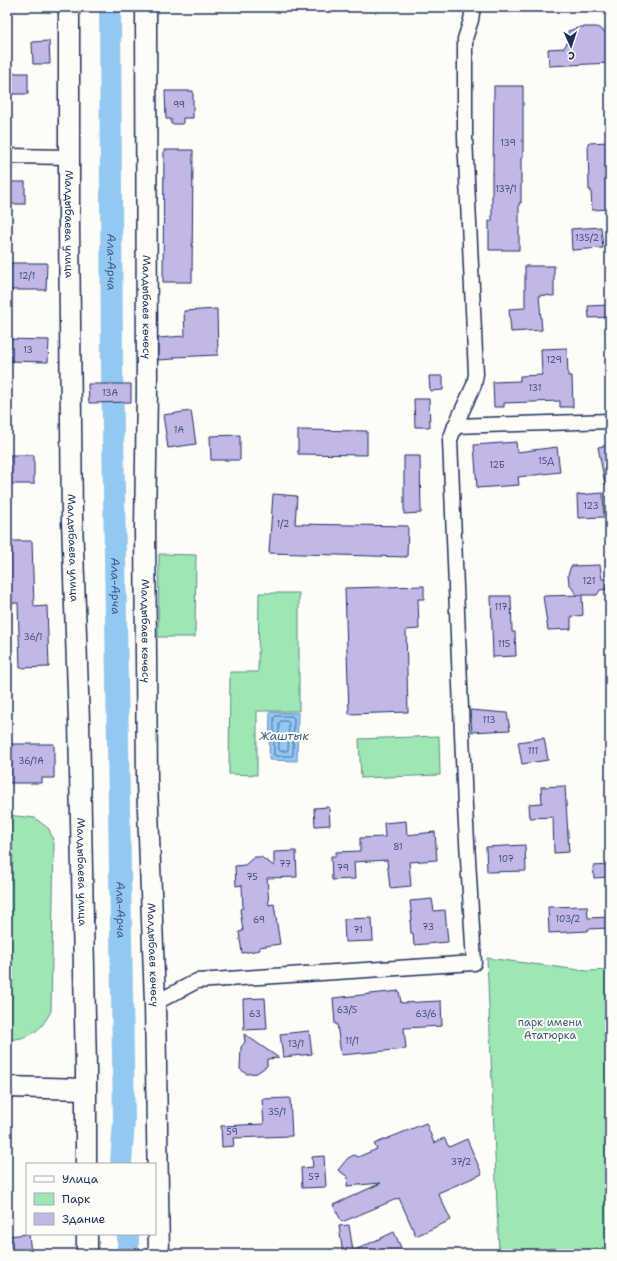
<svg xmlns="http://www.w3.org/2000/svg" width="617" height="1261" viewBox="0 0 617 1261" font-family="'Shantell Sans',sans-serif">
<style>
.green{fill:#9ee6b4;stroke:#5c8a89}
.water{fill:#93c8f1;stroke:#638bb6}
.lines{fill:none;stroke-linecap:round;stroke-linejoin:round}
.shore{stroke:#4b6c99;stroke-width:1}
.river{stroke:#93c8f1;stroke-width:22}
.building{fill:#c3b7e8;stroke:#1b2f5e}
.street-casing{stroke:#1b2f5e;stroke-width:17}
.secondary-casing{stroke:#1b2f5e;stroke-width:23}
.street{stroke:#fdfcf7;stroke-width:14}
.secondary{stroke:#fdfcf7;stroke-width:20}
.labels{text-anchor:middle;dominant-baseline:central;stroke-width:4;stroke-linejoin:round;paint-order:stroke}
.number-label{font-size:9px;fill:#455180}
.street-label{font-size:11px;fill:#1b2f5e;stroke:#fdfcf7}
.park-label{font-size:11px;fill:#3c5d74;stroke:#fdfcf7}
.water-label{font-size:12px;font-style:italic;fill:#3f5d8a;stroke:#fdfcf7}
</style>
<rect width="100%" height="100%" fill="#fdfcf7"/>
<filter id="ink" filterUnits="userSpaceOnUse"><feTurbulence type="fractalNoise" baseFrequency=".025" numOctaves="2"/><feDisplacementMap in="SourceGraphic" scale="8" xChannelSelector="R" yChannelSelector="G"/><feConvolveMatrix kernelMatrix="1 2 1 2 8 2 1 2 1" color-interpolation-filters="sRGB"/></filter>
<g filter="url(#ink)">
<g class="green">
<path d="M159 554 196 555 195 637H158Z"/>
<path d="M259 593H299V711H257V775L229 774 230 672H258Z"/>
<path d="M439 736 440 775 361 778 359 739Z"/>
<path d="M7 815 35 818 49 829 54 843 51 1011C40 1032 31 1038 7 1040Z"/>
<path d="M487 958 587 971 610 970V1254H499Z"/>
</g>
<path class="water" d="M270 712 298 713 297 761 269 760Z"/>
<g class="lines">
<g class="shore">
<path d="M276 716H292L294 718 293 754 292 756H275L274 755V718Z"/>
<path d="M281 721H287L289 723 288 750 287 751H280L279 750V723Z"/>
</g>
<g class="river">
<path id="s1" d="M110 7 112 366 124 1121 121 1164"/>
<path d="M128 1254V1234"/>
</g>
</g>
<g class="building">
<path d="M581 27H597L610 35V63L549 66 548 49 564 48 568 41V31Z"/>
<path d="M49 41 50 64H33L32 42Z"/>
<rect x="7" y="73" width="21" height="21"/>
<path d="M494 86H523V158H521V203H519V250H489V221H492V174H493Z"/>
<path d="M165 91H193V118H183V124H171V119H166Z"/>
<path d="M610 142V209L592 210 591 190H589L588 143Z"/>
<path d="M164 150H193L192 282H163Z"/>
<rect x="7" y="182" width="18" height="22"/>
<path d="M601 227 603 248 572 250 571 229Z"/>
<path d="M7 263H47L46 290H7Z"/>
<path d="M525 266H554V296L539 295 542 330 511 332 509 309 525 308Z"/>
<path d="M610 305V317L589 318 588 306Z"/>
<path d="M217 309 218 355 174 357V359L158 360V338L185 336 184 311Z"/>
<path d="M7 339 49 340 48 362 7 361Z"/>
<path d="M567 348 568 376H572L573 407H560V401L504 403V407H494L493 382 520 381V376L542 375 541 349Z"/>
<path d="M429 376H443V390L430 391Z"/>
<path d="M88 384H131V402L89 403Z"/>
<path d="M414 399H429L430 427H415Z"/>
<path d="M191 411 196 444 168 448 163 415Z"/>
<path d="M298 430 367 431V455L298 454Z"/>
<path d="M240 435V460H211L210 436Z"/>
<path d="M516 442 517 452 557 447 560 472 518 477 519 485 477 488 474 445Z"/>
<path d="M610 445V484H605L598 447Z"/>
<path d="M10 455H34V484H11V479H7V462H10Z"/>
<path d="M404 456H420L421 513 404 514Z"/>
<path d="M603 493 604 517 578 518 577 495Z"/>
<path d="M273 494 297 496 295 524 408 526 407 557 269 553Z"/>
<path d="M7 541H32L34 607 47 606 49 667 20 668 18 603H7Z"/>
<path d="M600 565 602 579H610V589L600 590 597 595H576L569 583 568 575 571 566Z"/>
<path d="M424 586V599H418L419 629 406 630 408 712 349 714 345 588Z"/>
<path d="M582 595 583 615 571 617V629L548 630 543 596Z"/>
<path d="M491 596H511L512 632H515L516 656 493 657Z"/>
<path d="M470 710 507 713 510 730 472 732Z"/>
<path d="M544 738 548 760 522 764 518 742Z"/>
<path d="M7 744H54V778H42V783H7Z"/>
<path d="M565 786 569 852 554 853 553 817 530 818 529 804 542 803 541 787Z"/>
<path d="M329 807 330 825 315 826 314 808Z"/>
<path d="M406 821 407 835 435 832 437 860 409 862 411 886 390 888 387 860 354 862 355 879 332 880 331 856H336V852L360 851V838L385 837 384 823Z"/>
<path d="M525 845 526 871 487 872 486 847Z"/>
<path d="M296 851 297 877 267 878 269 905 274 904 280 944 259 947 260 950 242 953 239 932 243 931 240 909 243 908 242 885 236 886 235 866 245 865 254 857H261L274 866V852Z"/>
<path d="M610 865V877L594 878 593 866Z"/>
<path d="M432 899 434 911 445 910 448 942 414 945 413 933H411L410 921 412 920 410 901Z"/>
<path d="M587 906 588 918 610 917V928L588 929V931L549 933 548 907Z"/>
<path d="M372 918 373 941 345 942 344 919Z"/>
<path d="M399 991 401 1003 441 1001 442 1026 404 1028 406 1049 341 1055 337 1024H335L333 998Z"/>
<path d="M265 998 267 1029 244 1030 243 999Z"/>
<path d="M309 1031 312 1054 283 1057 280 1034Z"/>
<path d="M244 1034 279 1058 267 1059V1066L257 1073 247 1074 240 1069 241 1047 245 1042Z"/>
<path d="M290 1098 292 1136 233 1138 234 1146 222 1147 221 1126 264 1124 262 1099Z"/>
<path d="M426 1123 434 1143 444 1138 449 1147 467 1139 482 1174 438 1193 451 1220 416 1236 399 1198 342 1222 333 1205 381 1183 347 1186 348 1177 338 1170 348 1158 354 1155 358 1157 377 1149 374 1144Z"/>
<path d="M324 1156 326 1187 302 1188 301 1168 313 1167 312 1157Z"/>
<path d="M349 1225 353 1251 394 1232 404 1254H343L339 1226Z"/>
<path d="M29 1234 31 1254H7V1236Z"/>
</g>
<g class="lines">
<defs>
<g id="street">
<path d="M473 7 471 20 465 39V137L476 374 474 385 455 426 610 421"/>
<path d="M7 156 69 157"/>
<path d="M155 1003 197 981 474 963 465 807 450 440 455 426"/>
</g>
<g id="secondary">
<path id="s2" d="M69 7V223L72 520 79 721 86 1068V1164"/>
<path id="s3" d="M146 7 147 391 145 528 147 781 155 1003 159 1254"/>
<path d="M7 1087 85 1089"/>
<path d="M87 1234V1254"/>
</g>
</defs>
<use href="#street" class="street-casing"/>
<use href="#secondary" class="secondary-casing"/>
<use href="#street" class="street"/>
<use href="#secondary" class="secondary"/>
</g>
</g>
<g class="labels">
<g class="number-label">
<text x="179" y="105">99</text>
<text x="508" y="143">139</text>
<text x="506" y="189">137/1</text>
<text x="587" y="238">135/2</text>
<text x="27" y="276">12/1</text>
<text x="28" y="350">13</text>
<text x="554" y="360">129</text>
<text x="535" y="388">131</text>
<text x="110" y="393">13А</text>
<text x="179" y="430">1А</text>
<text x="546" y="461">15Д</text>
<text x="497" y="465">12Б</text>
<text x="591" y="506">123</text>
<text x="283" y="524">1/2</text>
<text x="589" y="581">121</text>
<text x="501" y="607">117</text>
<text x="33" y="637">36/1</text>
<text x="504" y="644">115</text>
<text x="489" y="720">113</text>
<text x="533" y="751">111</text>
<text x="31" y="761">36/1А</text>
<text x="398" y="847">81</text>
<text x="506" y="859">107</text>
<text x="285" y="864">77</text>
<text x="343" y="868">79</text>
<text x="252" y="877">75</text>
<text x="568" y="919">103/2</text>
<text x="259" y="920">69</text>
<text x="428" y="927">73</text>
<text x="358" y="930">71</text>
<text x="347" y="1010">63/5</text>
<text x="255" y="1014">63</text>
<text x="426" y="1014">63/6</text>
<text x="352" y="1041">11/1</text>
<text x="296" y="1044">13/1</text>
<text x="277" y="1112">35/1</text>
<text x="232" y="1132">59</text>
<text x="461" y="1162">37/2</text>
<text x="314" y="1177">57</text>
</g>
<g class="street-label">
<text stroke="none"><textPath href="#s2" startOffset="217">Малдыбаева улица</textPath></text>
<text stroke="none"><textPath href="#s3" startOffset="300">Малдыбаев көчөсү</textPath></text>
<text stroke="none"><textPath href="#s2" startOffset="541">Малдыбаева улица</textPath></text>
<text stroke="none"><textPath href="#s3" startOffset="624">Малдыбаев көчөсү</textPath></text>
<text stroke="none"><textPath href="#s2" startOffset="865">Малдыбаева улица</textPath></text>
<text stroke="none"><textPath href="#s3" startOffset="948">Малдыбаев көчөсү</textPath></text>
</g>
<g class="park-label">
<text x="550" y="1022">парк имени<tspan x="550" dy="13">Ататюрка</tspan></text>
</g>
<g class="water-label">
<text stroke="none"><textPath href="#s1" startOffset="255">Ала-Арча</textPath></text>
<text stroke="none"><textPath href="#s1" startOffset="579">Ала-Арча</textPath></text>
<text x="284" y="736">Жаштык</text>
<text stroke="none"><textPath href="#s1" startOffset="903">Ала-Арча</textPath></text>
</g>
</g>
<rect width="617" height="1261" fill="none" stroke="#fdfcf7" stroke-width="24"/>
<rect x="12" y="12" width="593" height="1237" fill="none" stroke="#1b2f5e" stroke-width="1.5" filter="url(#ink)"/>
<rect x="26" y="1163" width="130" height="72" fill="#fdfcf7" stroke="#a3aaba"/>
<rect x="34" y="1176" width="20" height="6" fill="#fdfcf7" stroke="#a3aaba"/>
<text x="62" y="1183" font-size="12" fill="#1b2f5e">Улица</text>
<rect x="34" y="1193" width="20" height="12" fill="#9ee6b4" stroke="#a3aaba"/>
<text x="62" y="1203" font-size="12" fill="#1b2f5e">Парк</text>
<rect x="34" y="1213" width="20" height="12" fill="#c3b7e8" stroke="#a3aaba"/>
<text x="62" y="1223" font-size="12" fill="#1b2f5e">Здание</text>
<g transform="translate(571 46) rotate(177)" stroke="#fdfcf7" stroke-width="3" paint-order="stroke">
<path d="M0-3L7 15L0 10L-7 15Z" fill="#1b2f5e"/>
<text y="-6" font-size="11" font-weight="bold" text-anchor="middle" fill="#1b2f5e">С</text>
</g>
</svg>
